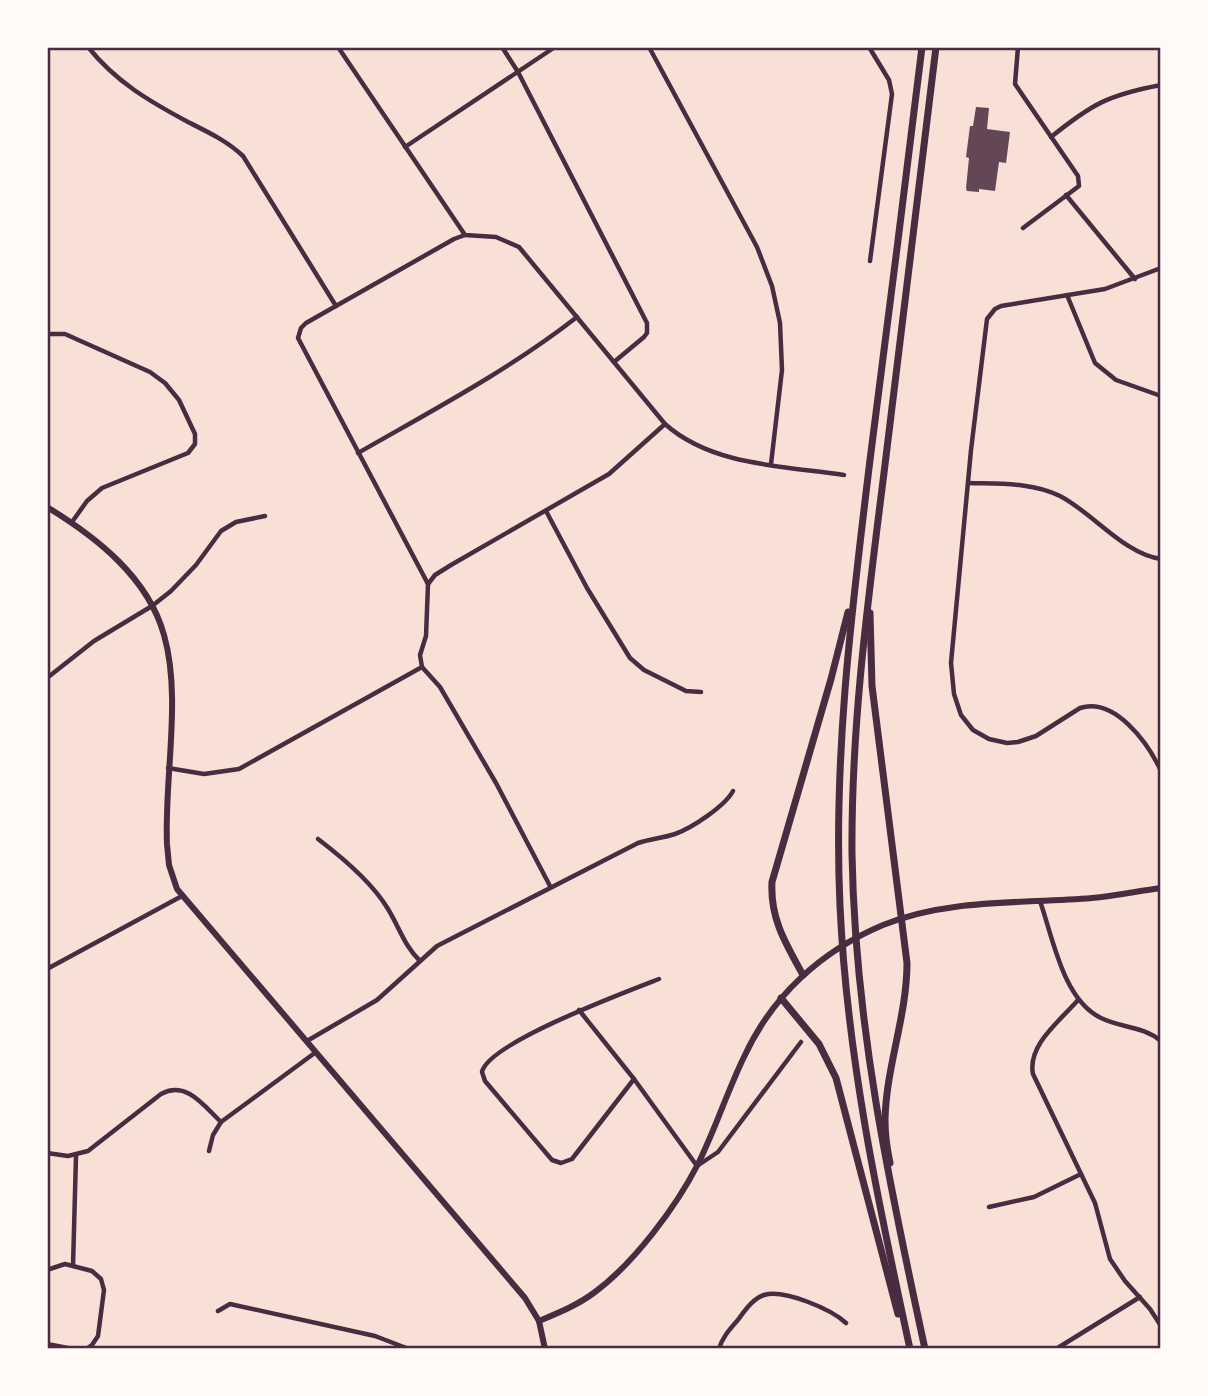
<svg xmlns="http://www.w3.org/2000/svg" width="1208" height="1396" viewBox="0 0 1208 1396" font-family="'Alegreya Sans',sans-serif">
<style>
.building{fill:#644757}
.lines{fill:none;stroke-linecap:round;stroke-linejoin:round}
.minor{stroke:#4a2c40;stroke-width:4.5}
.primary{stroke:#4a2c40;stroke-width:6}
.trunk{stroke:#4a2c40;stroke-width:7}
.neatline{fill:none;stroke:#4a2c40;stroke-width:2.5}
</style>
<rect width="100%" height="100%" fill="#f7e1d7"/>
<path class="building" d="M976 107 989 108 987 129 1010 132 1006 163 999 162 995 191 979 189V192L967 191 966 188 969 158 966 157 970 126H973Z"/>
<g class="lines">
<g class="minor">
<path d="M88 47C116 82 149 101 188 122 208 132 227 141 243 156L336 306"/>
<path d="M338 47 465 235 496 237 519 247 665 424C712 466 784 466 844 475"/>
<path d="M502 47 518 72 647 323V333L644 337 614 362"/>
<path d="M649 47 757 247 772 286 780 323 782 370 771 464"/>
<path d="M869 47 889 80 892 94 870 261"/>
<path d="M1018 47 1015 84 1078 176 1079 186 1023 228"/>
<path d="M1051 137C1092 104 1108 95 1161 85"/>
<path d="M405 147 555 47"/>
<path d="M1066 195 1135 279"/>
<path d="M465 235 454 239 306 323 301 328 298 338 428 584 426 636 420 655 422 667 440 687 496 783 550 886"/>
<path d="M1161 268 1105 289 1001 306 995 309 987 319 971 450 951 663 954 694 961 715 973 730 989 739 1007 743 1018 742 1036 736 1080 708C1115 697 1148 743 1161 771"/>
<path d="M1067 295 1095 363 1116 380 1161 396"/>
<path d="M47 334H65L150 372 165 383 179 400 195 434V444L188 453 102 488 87 501 72 522"/>
<path d="M358 453C433 410 509 370 577 317"/>
<path d="M968 483C999 484 1032 482 1060 496 1093 513 1124 554 1161 559"/>
<path d="M546 511 587 588 630 658 644 670 686 691 701 692"/>
<path d="M428 584 435 575 451 565 609 474 665 424"/>
<path d="M47 678 94 641 152 606 171 591 196 565 221 531 236 522 265 516"/>
<path d="M168 768 204 774 239 769 422 667"/>
<path d="M318 839C343 858 372 882 388 909 399 927 405 947 420 961"/>
<path d="M1040 901C1053 938 1063 1000 1101 1018 1121 1028 1143 1026 1161 1041"/>
<path d="M47 969 182 896"/>
<path d="M1078 1000C1061 1020 1027 1045 1033 1074L1095 1203 1110 1259 1125 1281 1150 1309 1161 1326"/>
<path d="M579 1010 634 1079 697 1166 718 1152 801 1042"/>
<path d="M307 1041 377 1000 437 946 638 843C650 839 663 838 675 834 692 828 725 806 733 791"/>
<path d="M634 1079 572 1159 561 1163 552 1160 485 1081 482 1072C488 1043 628 991 659 979"/>
<path d="M209 1151 213 1135 221 1122 316 1052"/>
<path d="M47 1153 68 1156 88 1151 161 1094C186 1080 204 1106 221 1122"/>
<path d="M989 1207 1034 1197 1081 1174"/>
<path d="M73 1266 76 1156"/>
<path d="M47 1270 65 1264 92 1271 101 1279 104 1290 98 1336 92 1345 86 1349"/>
<path d="M218 1311 230 1304 375 1336 409 1349"/>
<path d="M47 1344 73 1349"/>
<path d="M719 1349C722 1338 729 1330 737 1321 744 1312 752 1299 764 1295 784 1289 831 1309 846 1323"/>
<path d="M1056 1349 1140 1297"/>
</g>
<g class="primary">
<path d="M47 507C96 537 148 577 164 635 182 697 164 779 167 844L169 865 177 889 525 1298 539 1321 545 1349"/>
<path d="M539 1321C558 1313 578 1305 595 1292 634 1263 676 1207 698 1164 715 1130 727 1092 744 1057 772 996 821 951 883 925 949 898 1023 904 1092 898 1115 896 1138 891 1161 888"/>
</g>
<g class="trunk">
<path d="M870 613 872 686 907 963C907 1016 886 1067 885 1120 885 1134 887 1149 890 1163"/>
<path d="M803 975C786 944 770 919 772 882L831 679 848 612"/>
<path d="M781 998 819 1044 836 1078 898 1314"/>
<path d="M910 1349C878 1202 847 1057 840 906 833 756 852 608 870 460 888 322 905 185 922 47"/>
<path d="M925 1349C889 1183 855 1025 852 854 851 726 868 600 884 473 901 331 919 189 936 47"/>
</g>
</g>
<rect width="1208" height="1396" fill="none" stroke="#fffaf5" stroke-width="98"/>
<rect x="49" y="49" width="1110" height="1298" class="neatline"/>
</svg>
